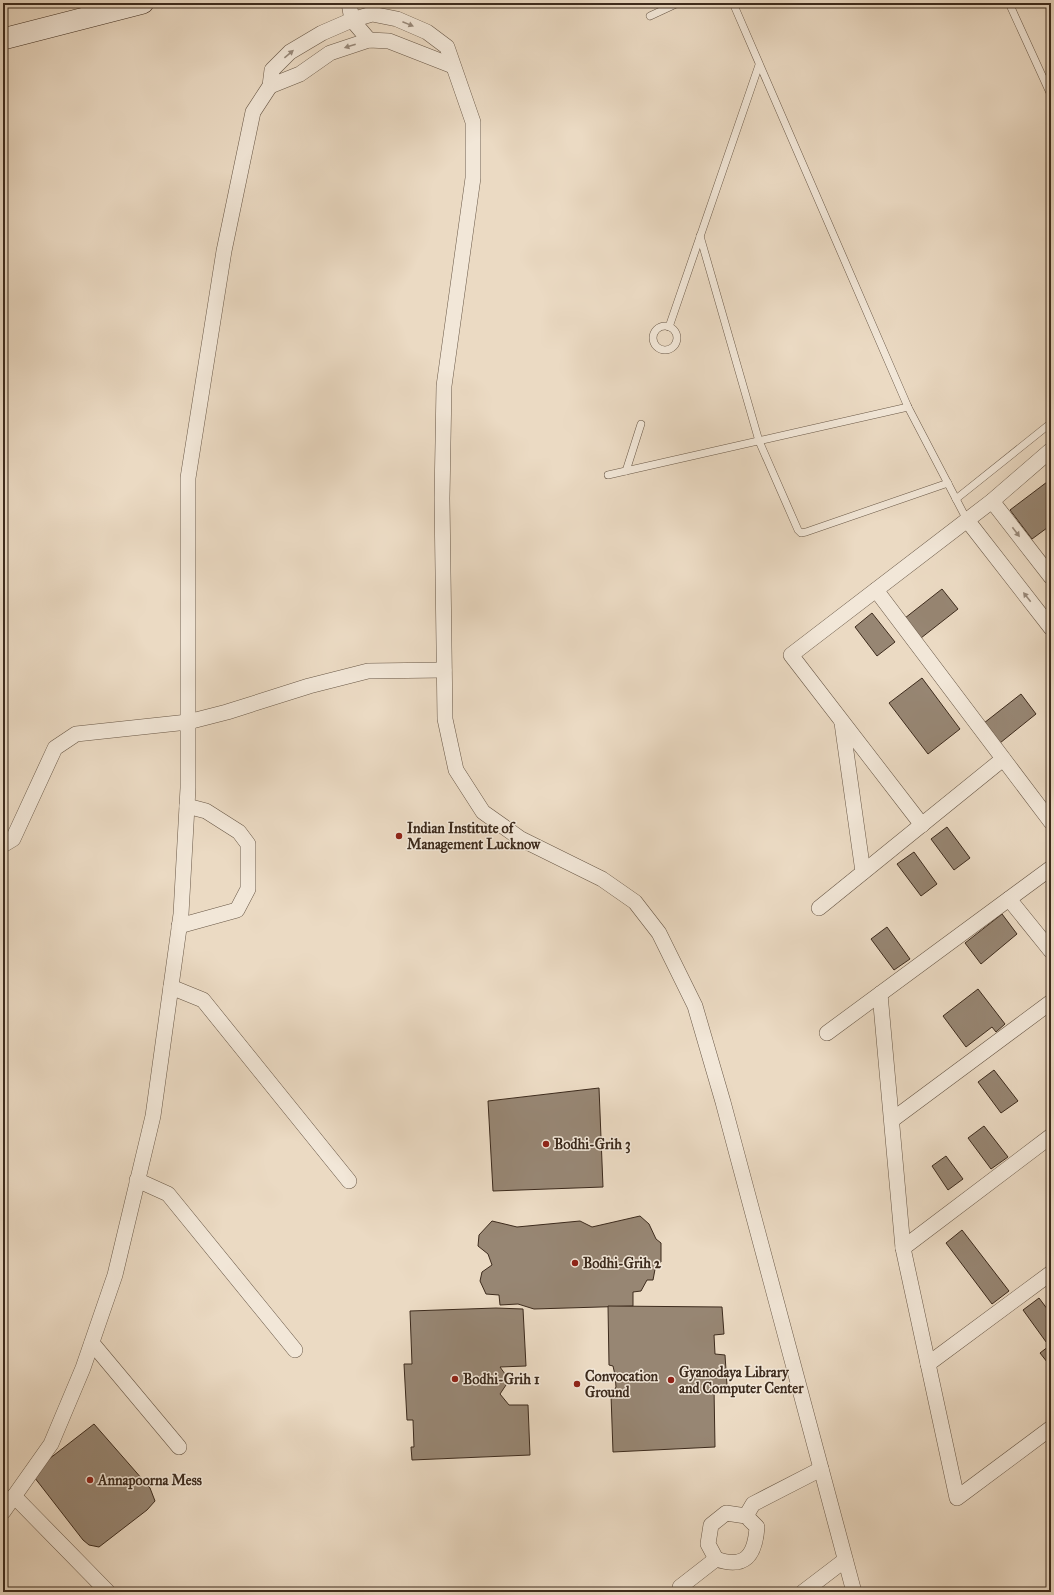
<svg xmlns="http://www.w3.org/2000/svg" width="1054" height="1595" viewBox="0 0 1054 1595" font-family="'IM FELL Great Primer',serif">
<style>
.building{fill:#978673;stroke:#3d2b1d}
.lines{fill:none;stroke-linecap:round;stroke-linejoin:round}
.lane-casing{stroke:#685746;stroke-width:8}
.street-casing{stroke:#685746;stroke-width:16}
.secondary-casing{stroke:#3d2b1d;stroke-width:22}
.lane{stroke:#f2e7d8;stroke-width:7}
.street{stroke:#f2e7d8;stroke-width:15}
.secondary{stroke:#f2e7d8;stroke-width:21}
.oneway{fill:#98897a}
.poi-dot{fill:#8f2418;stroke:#f2e7d8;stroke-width:1.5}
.labels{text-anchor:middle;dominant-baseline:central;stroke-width:3;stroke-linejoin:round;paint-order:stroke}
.poi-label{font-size:14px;font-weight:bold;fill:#3d2b1d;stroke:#f2e7d8;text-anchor:start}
</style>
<rect width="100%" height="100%" fill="#ebdac3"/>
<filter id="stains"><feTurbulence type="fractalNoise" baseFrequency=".005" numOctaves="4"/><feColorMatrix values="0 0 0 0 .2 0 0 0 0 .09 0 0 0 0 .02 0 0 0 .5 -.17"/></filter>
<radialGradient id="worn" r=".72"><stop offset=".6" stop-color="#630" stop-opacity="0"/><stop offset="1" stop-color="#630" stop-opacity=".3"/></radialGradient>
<g class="building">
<path d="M1051 479V525L1032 539 1010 510Z"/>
<path d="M942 589 958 609 921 638 905 618Z"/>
<path d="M872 613 895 642 877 656 855 627Z"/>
<path d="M922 678 960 729 928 754 889 703Z"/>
<path d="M1021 694 1036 714 1000 743 984 723Z"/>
<path d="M947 827 970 858 954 870 931 839Z"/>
<path d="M914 852 937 884 921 896 897 864Z"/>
<path d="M1002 914 1017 934 981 964 965 943Z"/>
<path d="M887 927 910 959 894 970 871 939Z"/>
<path d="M978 989 1005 1024 996 1032 992 1027 966 1047 943 1016Z"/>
<path d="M994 1070 1018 1101 1001 1113 978 1082Z"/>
<path d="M599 1088 603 1187 493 1191 488 1101Z"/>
<path d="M984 1126 1008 1157 991 1169 968 1138Z"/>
<path d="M946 1156 963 1179 948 1190 932 1166Z"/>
<path d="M640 1216 649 1224 656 1239 661 1243V1262L656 1264 653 1280H647L641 1291 633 1292V1306L534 1309 518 1304 500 1305 499 1295 486 1294 480 1281 482 1272 492 1265 488 1254 478 1246 479 1235 492 1221 517 1227 580 1221 592 1227Z"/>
<path d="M962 1230 1009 1291 992 1304 946 1243Z"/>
<path d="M1039 1298 1051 1314V1367L1040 1353 1049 1346 1023 1310Z"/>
<path d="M608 1306 722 1307 724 1334 714 1335 715 1354 725 1355 727 1385 714 1388 715 1447 613 1452 611 1395 616 1387 615 1375 613 1366 609 1365Z"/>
<path d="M496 1308 523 1309 526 1366 500 1367 505 1374 506 1385 500 1394 509 1405H528L530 1455 412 1460 411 1447H414L413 1420H407L404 1364H412L410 1311Z"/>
<path d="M94 1424 150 1488 155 1501 147 1510 99 1547 89 1545 83 1540 31 1473Z"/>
</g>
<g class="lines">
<defs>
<g id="lane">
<path d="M733 3 908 407 967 520"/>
<path d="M1009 3 1051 95"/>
<path d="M650 16 678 3"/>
<path d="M700 236 759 441 798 530 801 533 806 532 948 483"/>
<circle cx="665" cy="338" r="12"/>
<path d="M669 327 759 65"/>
<path d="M626 471 641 424"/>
<path d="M608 475 908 407"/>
<path d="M956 499 1051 423"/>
</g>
<g id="street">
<path d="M349 3 352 20 369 40"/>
<path d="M270 86 300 74 330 53 369 40 389 41 453 66"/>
<path d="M992 501 1051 577"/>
<path d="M967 520 1051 628"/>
<path d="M876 590 1051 822"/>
<path d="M842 723 863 872"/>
<path d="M922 825 791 655 992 501 1051 450"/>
<path d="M3 845 13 839 55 748 76 734 188 722 227 712 309 686 368 671 444 670"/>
<path d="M1009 899 1051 951"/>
<path d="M819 908 1003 759"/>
<path d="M179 926 237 910 248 889V844L239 832 206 811 187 806"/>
<path d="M171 987 203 1000 349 1181"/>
<path d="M880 994 903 1248 957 1498 1051 1428"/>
<path d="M827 1033 1051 868"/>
<path d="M892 1120 1051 1002"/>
<path d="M137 1180 168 1194 295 1350"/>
<path d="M903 1248 1051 1136"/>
<path d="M92 1343 179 1447"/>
<path d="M928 1364 1051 1273"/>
<path d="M14 1496 108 1592"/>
<path d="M3 1512 51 1444 83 1368 115 1275 153 1116 181 914 188 788V478L224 251 253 112 270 86 272 70 290 52 322 33 352 20 372 14 397 19 427 32 447 47 473 122V178L444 386 442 498 445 719 456 770 483 812 521 839 602 879 635 902 659 933 695 1006 723 1102 854 1592"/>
<path d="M746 1516 753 1504 821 1469"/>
<path d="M680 1587 716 1559C745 1569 755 1556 757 1527L746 1516 726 1513 711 1525 708 1544 716 1559"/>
<path d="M803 1592 845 1560"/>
</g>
<path id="secondary" d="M3 39 143 3"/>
</defs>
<use href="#lane" class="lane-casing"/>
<use href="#street" class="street-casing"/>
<use href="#secondary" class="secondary-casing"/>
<use href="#lane" class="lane"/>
<use href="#street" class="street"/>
<use href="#secondary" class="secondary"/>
</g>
<defs><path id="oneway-solid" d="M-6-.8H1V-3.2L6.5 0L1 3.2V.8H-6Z"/></defs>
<g class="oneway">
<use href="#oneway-solid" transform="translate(408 24) rotate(22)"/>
<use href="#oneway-solid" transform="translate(350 46) rotate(162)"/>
<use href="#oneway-solid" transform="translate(289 54) rotate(-40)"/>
<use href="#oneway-solid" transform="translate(1016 532) rotate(53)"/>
<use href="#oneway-solid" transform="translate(1027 597) rotate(-128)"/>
</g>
<g class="poi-dot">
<circle cx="399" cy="836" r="4"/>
<circle cx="546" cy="1144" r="4"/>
<circle cx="575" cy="1263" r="4"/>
<circle cx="455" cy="1379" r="4"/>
<circle cx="671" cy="1380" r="4"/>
<circle cx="577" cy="1384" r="4"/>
<circle cx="90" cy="1480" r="4"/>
</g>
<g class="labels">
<g class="poi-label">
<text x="407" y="828">Indian Institute of<tspan x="407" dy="16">Management Lucknow</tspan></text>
<text x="554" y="1144">Bodhi-Grih 3</text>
<text x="583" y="1263">Bodhi-Grih 2</text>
<text x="679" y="1372">Gyanodaya Library<tspan x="679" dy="16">and Computer Center</tspan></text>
<text x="585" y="1376">Convocation<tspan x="585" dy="16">Ground</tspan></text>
<text x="463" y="1379">Bodhi-Grih 1</text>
<text x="98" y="1480">Annapoorna Mess</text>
</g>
</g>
<rect width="1054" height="1595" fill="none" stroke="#ebdac3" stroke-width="16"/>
<rect x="4" y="4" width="1046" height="1587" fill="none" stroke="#3d2b1d" stroke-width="2"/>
<rect x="8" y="8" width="1038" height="1579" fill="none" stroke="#3d2b1d"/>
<rect width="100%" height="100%" filter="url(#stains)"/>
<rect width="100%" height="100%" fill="url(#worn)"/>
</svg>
